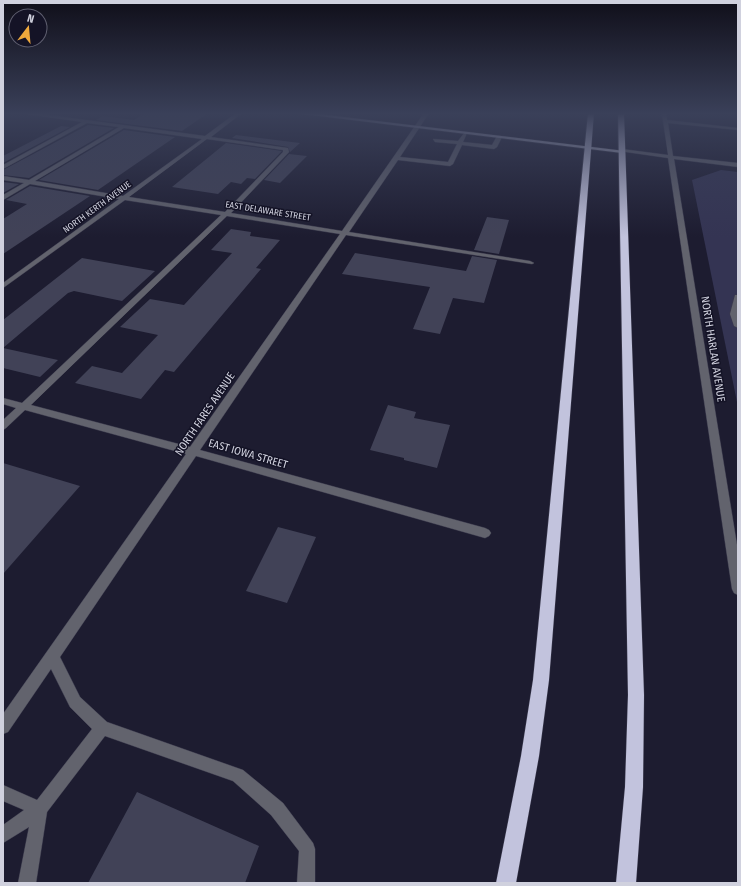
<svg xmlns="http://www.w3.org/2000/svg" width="741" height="886" viewBox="0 0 741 886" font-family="'Fira Sans Condensed',sans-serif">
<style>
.green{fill:#343453}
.building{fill:#414257}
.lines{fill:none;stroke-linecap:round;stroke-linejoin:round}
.minor-casing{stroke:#3a394c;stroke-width:1}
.major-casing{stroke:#3a394c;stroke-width:1}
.highway-casing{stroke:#3a394c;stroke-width:1}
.minor{fill:#62636d;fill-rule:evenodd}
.major{fill:#a7a8bd;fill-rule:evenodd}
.highway{fill:#c2c3dd;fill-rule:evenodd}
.labels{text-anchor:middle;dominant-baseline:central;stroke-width:3;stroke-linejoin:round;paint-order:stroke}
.far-street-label{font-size:9px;fill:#d0d1de;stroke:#141326}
.street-label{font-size:11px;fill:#d0d1de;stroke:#141326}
</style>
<rect width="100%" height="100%" fill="#1d1c30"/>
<path class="green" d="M721 170 738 172V407L692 180Z"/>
<g class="building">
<path d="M145 113H208L182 131 96 120 103 116 134 120Z"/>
<path d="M88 125 114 128 29 178 3 175V170Z"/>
<path d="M61 126 70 127 3 163V156Z"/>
<path d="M124 130 175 137 98 190 39 180Z"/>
<path d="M236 135 300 143 290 152 288 147 232 138Z"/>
<path d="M226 143 282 151 255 179 247 178 241 184 231 182 218 194 172 187Z"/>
<path d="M289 154 307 156 280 183 264 180Z"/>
<path d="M3 182 19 184 3 193Z"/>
<path d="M30 186 90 196 3 254V219L27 204 6 200Z"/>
<path d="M487 217 509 220 499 254 474 250Z"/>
<path d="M231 229 251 232 250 236 280 240 256 268 261 269 174 372 165 370 141 399 75 383 92 366 122 373 158 335 120 327 150 299 184 305 232 253 211 250Z"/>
<path d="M355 253 466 271 472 256 497 260 484 303 453 298 440 334 413 329 430 287 342 274Z"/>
<path d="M82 258 155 271 122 301 74 291 68 293 3 348V320Z"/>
<path d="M3 348 58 360 40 377 3 368Z"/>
<path d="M388 405 416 412 414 418 450 425 437 468 404 460V458L370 450Z"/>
<path d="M3 463 80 486 3 574Z"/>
<path d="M278 527 316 537 287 603 246 591Z"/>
<path d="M137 792 259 846 245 883H88Z"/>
</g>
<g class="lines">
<defs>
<g id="minor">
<path d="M19 113H34L205 136 236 113H242L211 137 288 148 289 152 231 213 342 231 424 113H429L400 157 448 162 457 144 435 142 433 139 458 141 465 132 467 133 463 142 492 145 497 136 502 137 497 147 494 149 462 145 453 164 450 166 398 160 349 232 530 261 534 263 532 264 346 235 200 450 485 528 489 530 491 533 489 536 485 538 196 456 60 657 80 697 107 722 243 770 283 803 313 843 315 849V883H297L299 851 271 815 233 781 105 736 47 812 36 883H18L29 827 3 843V825L24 810 3 801V785L37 800 92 729 70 707 51 669 8 732 3 734V714L186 454 25 410 6 428 3 430V420L16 408 3 404V398L22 403 221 215 125 200 3 288V283L119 199 30 184 3 200V195L24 183 3 180V176L29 180 119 127 87 123 3 169V165L82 122ZM124 128 202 139 123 196 35 181ZM207 139 276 149 283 150V152L225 212 129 197ZM227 216 340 234 190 447 31 405Z"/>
<path d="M662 113H666L667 120 738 128V130L668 123 673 156 738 163V167L674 159 738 551V595L734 593 732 589 668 158 619 151 622 149 668 155Z"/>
<path d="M735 295H738V328L734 326 730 314Z"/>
</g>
<path id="major" d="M294 113H311L625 151 622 153Z"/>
<g id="highway">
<path d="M588 113H594L549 680 539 756 516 883H496L521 756 533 680Z"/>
<path d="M618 113H624L644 695 643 787 636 883H616L625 787 628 695Z"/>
</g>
</defs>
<use href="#minor" class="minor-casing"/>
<use href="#major" class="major-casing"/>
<use href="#highway" class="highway-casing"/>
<use href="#minor" class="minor"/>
<use href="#major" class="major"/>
<use href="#highway" class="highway"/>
</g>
<linearGradient id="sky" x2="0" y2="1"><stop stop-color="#100f1a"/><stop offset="0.48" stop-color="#3a4059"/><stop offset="1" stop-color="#3a4059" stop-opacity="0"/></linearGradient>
<rect width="741" height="237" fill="url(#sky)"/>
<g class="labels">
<g class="far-street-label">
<text transform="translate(97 207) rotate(-36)">NORTH KERTH AVENUE</text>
<text transform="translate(268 211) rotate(9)">EAST DELAWARE STREET</text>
</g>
<g class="street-label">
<text transform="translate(713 349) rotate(81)">NORTH HARLAN AVENUE</text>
<text transform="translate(205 414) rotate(-56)">NORTH FARES AVENUE</text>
<text transform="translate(248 454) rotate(16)">EAST IOWA STREET</text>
</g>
</g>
<rect width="741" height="886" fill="none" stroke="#d0d1de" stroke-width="8"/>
<g transform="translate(28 28) rotate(16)"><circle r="19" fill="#141326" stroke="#5f5f70"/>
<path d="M0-3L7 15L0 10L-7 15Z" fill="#eea83c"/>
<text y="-6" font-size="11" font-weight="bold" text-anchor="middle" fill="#d0d1de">N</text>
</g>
</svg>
